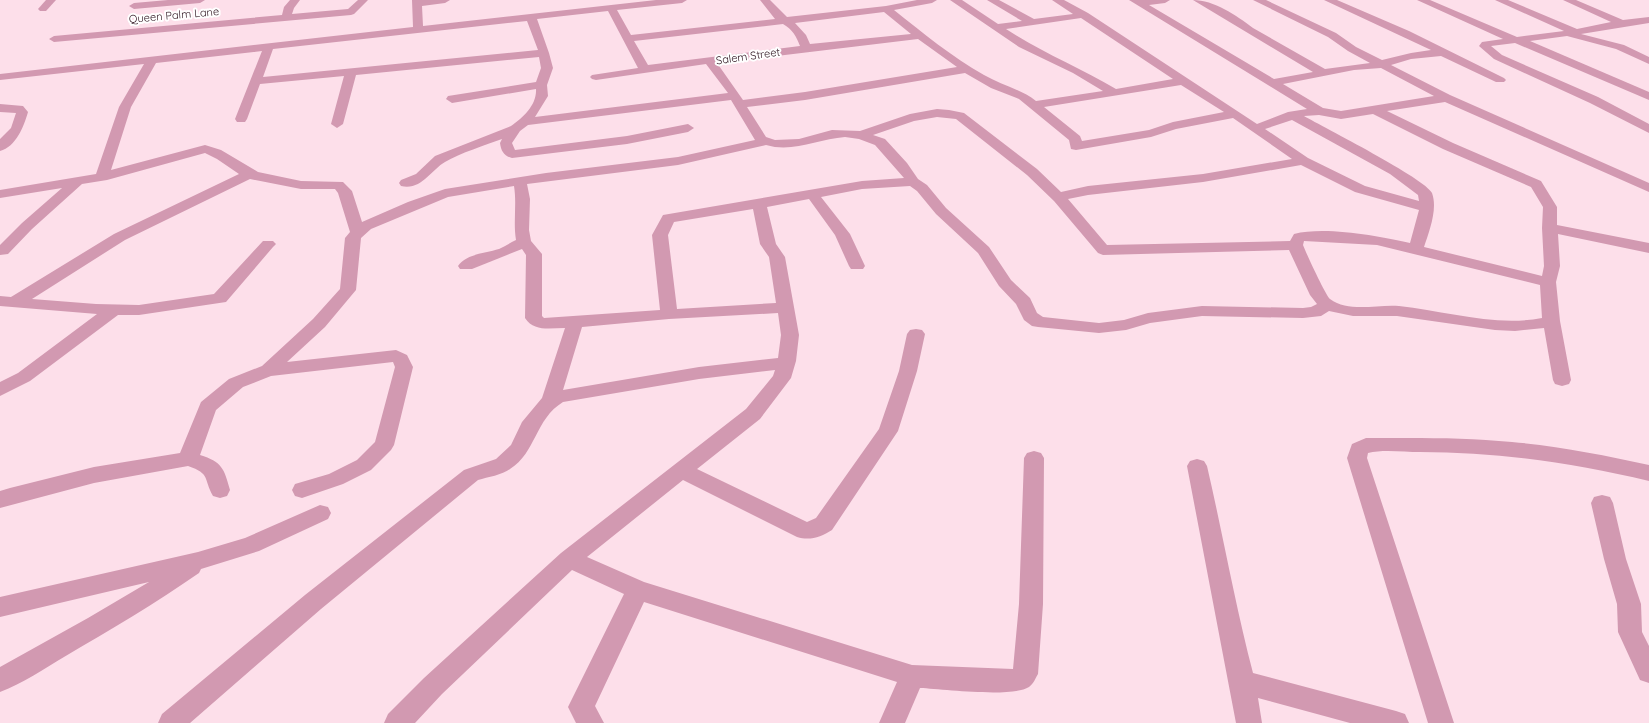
<svg xmlns="http://www.w3.org/2000/svg" width="1649" height="723" viewBox="0 0 1649 723" font-family="Quicksand,sans-serif">
<style>
.lines{fill:none;stroke-linecap:round;stroke-linejoin:round}
.minor{fill:#d299b1;fill-rule:evenodd}
.labels{text-anchor:middle;dominant-baseline:central;stroke-width:4;stroke-linejoin:round;paint-order:stroke}
.far-street-label{font-size:11px;fill:#2a101c;stroke:#fff}
</style>
<rect width="100%" height="100%" fill="#fddfea"/>
<g class="lines">
<g class="minor">
<path d="M46 0H56L46 11H40L38 9Z"/>
<path d="M168 0H205L200 3 134 9 129 6 134 3Z"/>
<path d="M290 0H300L294 8 292 14 348 9 358 0H368L354 14 351 15 54 42 49 39 54 36 282 15 284 7Z"/>
<path d="M412 0H450L445 3 422 6 423 26 656 0H687L682 3 617 10 631 35 775 19 760 0H770L787 17 886 6 917 0H937L932 3 894 10C923 33 952 57 984 75 1001 85 1021 89 1036 101L1103 91 1073 73 1019 47 950 0H962L998 24 1022 21 987 0H999L1034 19 1073 14 1052 0H1064L1088 13 1257 124 1288 112 1307 109 1129 0H1170L1165 3 1149 5 1274 79 1313 72 1193 0C1214 0 1236 15 1253 28L1325 69 1370 63 1348 51 1328 37 1253 0H1266L1336 33 1356 47 1382 60 1411 53 1431 50 1324 0H1337L1409 31 1504 78 1506 80 1504 82H1496L1441 56 1411 59 1391 65 1450 95 1649 183V192L1445 102 1387 111 1453 143 1541 181 1557 207V225L1649 243V253L1558 234 1560 266 1556 282 1560 321 1571 380 1569 384 1562 386 1555 384 1553 380 1544 328 1515 331 1495 330 1397 316H1353L1329 311 1321 316 1303 318 1202 316 1150 323 1126 330 1099 333 1038 327 1032 326 1024 320 1016 304 999 286 978 253 936 214 917 191 910 186 862 189 821 197 850 234 865 266 863 269H851L849 266 835 235 809 199 767 207 776 244 785 257 799 335 796 361 791 378 760 419 697 469 807 522 816 518 879 429 899 371 907 334 910 330 916 329 922 330 925 334 917 371 898 431 832 530C821 537 810 541 797 537L683 480 587 557 644 582 912 665 1013 669 1019 604 1024 458 1027 453 1034 451 1041 453 1044 458 1043 604 1038 674C1035 679 1034 683 1029 687 1011 698 943 689 920 688L905 723H879L897 682 644 602 595 706 604 723H576L568 707 624 594 572 570 442 694 415 723H384L388 714 424 678 561 553 746 409 773 376 775 370 699 379 563 402C535 419 536 453 510 469 502 475 488 477 478 480L321 609 190 723H158L162 714 305 595 464 470 496 459 511 445 522 422 542 398 565 328C550 328 534 332 525 318L526 255 522 249 472 269H460L458 266C466 254 486 253 499 249 505 246 510 243 516 240 513 222 517 204 514 186L448 197 371 229 361 238 356 290 325 327 287 362 396 350 407 355 413 367 394 445 391 450 371 470 343 484 302 498 295 496 292 490 295 484 329 474 357 460 375 442 395 367 393 362 271 376 243 387 216 410 200 455C222 462 224 468 230 490L227 496 220 498 213 496C203 478 211 474 188 466L94 483 0 508V491L10 488 94 467 180 453 201 402 229 379 262 366 313 319 340 289 345 238 350 232 338 193 335 189H301L250 179 125 240 32 299 96 304 139 305 214 294 263 241H273L276 244 273 247 226 302 139 315H118L30 381 0 396V382L18 373 97 314 0 306V296L11 297 114 234 239 174 217 159 205 153 107 180 82 184 32 229 8 254 0 255V245L22 223 62 188 0 198V190L96 174 119 107 144 64 0 80V74L413 27ZM608 11 638 68 592 75 590 77 592 79 596 80 706 64 728 93 535 117 548 96 547 85 553 68 549 53 537 19ZM884 12 911 34 810 44 806 35 795 23ZM1081 18 1173 79 1116 89C1080 68 1041 52 1006 29ZM527 21 538 50 263 77 273 49ZM783 24C793 30 796 36 800 46L648 65 634 41ZM918 39 957 67 805 92 743 100 717 63ZM262 51 235 119 237 122H245L247 119 260 84 344 76 331 124 337 128 343 124 356 75 539 57 541 68 536 82 448 96 446 99 452 103 536 89C537 105 523 118 511 126L435 156 416 174 401 180 399 183 401 186C421 191 431 170 445 162 460 153 486 145 502 139L500 143C501 151 504 156 512 158L627 144 688 132 694 128 688 124 627 136 515 150 512 143 520 131 528 125 731 100 755 140 678 157 546 173 445 189 408 202 362 222 352 191 343 182 301 181 258 172 221 150 205 145 111 170 131 107 156 63ZM1381 68 1434 96 1341 111 1323 108 1283 84 1354 70ZM965 73 991 88 1019 99 1069 140 1071 149 1076 150 1151 137 1176 129 1233 118 1292 159 1203 174 1088 186 1061 192 1037 169 964 113 949 110 937 109 910 114 860 131 832 130 799 139 775 140 766 137 747 107 805 100ZM1181 85 1224 112 1173 122 1149 130 1082 141 1080 136 1044 107ZM1373 114 1443 149 1531 187 1543 207 1542 228 1544 266 1542 276 1424 247C1429 232 1438 209 1432 193 1426 179 1323 127 1304 116L1319 115 1341 119ZM937 117 956 119 1027 175 1054 201 1098 253 1103 255 1289 250 1310 295 1317 304 1311 307 1303 308 1202 306 1148 313 1124 320 1099 323 1043 317 1037 313 1030 298 1011 280 989 247 946 208 927 185 918 179 907 163 885 139 873 135 914 121ZM1292 120 1390 174 1418 195 1419 201 1365 186 1308 158 1265 129ZM845 137 859 139 875 145 904 178 862 181 663 215 652 235 660 310 544 318 542 316V254L531 241 529 230 530 199 527 184 678 165 766 145C793 153 818 139 845 137ZM1301 165 1355 192 1419 210 1410 243C1379 236 1325 226 1294 234L1290 241 1107 245 1068 199 1088 195 1203 182ZM753 209 760 244 769 257 776 303 677 309 668 235 674 222ZM1304 241 1377 245 1540 285 1542 318C1495 327 1446 311 1399 306 1378 304 1349 313 1330 299 1326 296 1306 253 1303 245ZM778 313 781 335 778 358 699 367 563 390 582 327 669 319Z"/>
<path d="M1417 0H1430L1517 37 1564 31 1495 0H1508L1577 29 1611 22 1563 0H1576L1623 20 1649 17V23L1581 34 1624 45 1649 57V64L1616 49 1567 36 1530 41 1649 92V100L1515 43 1491 46 1502 55 1598 97 1649 124V133L1590 103 1494 59 1479 46 1482 42 1503 39Z"/>
<path d="M0 104 23 106 28 112C24 126 16 147 0 151V139L11 128 16 113 0 112Z"/>
<path d="M1366 438C1415 438 1463 437 1512 442 1558 446 1604 455 1649 465V481C1573 463 1498 452 1420 452 1404 452 1383 449 1368 453L1367 458 1454 723H1428L1347 458 1352 444Z"/>
<path d="M1197 459 1204 461 1207 466C1223 535 1235 604 1253 673L1396 711 1405 714 1409 723H1350L1258 698 1262 723H1236L1187 466 1190 461Z"/>
<path d="M1602 495 1610 497 1613 503 1626 559 1641 604 1642 632 1649 646V683L1640 680 1618 632 1617 604 1604 559 1591 503 1594 497Z"/>
<path d="M320 505 328 507 331 513 328 519 259 551 201 569 199 573C156 603 110 630 64 657 44 669 23 683 0 692V667L88 618 149 582 0 617V597L198 552 245 538Z"/>
</g>
</g>
<g class="labels">
<g class="far-street-label">
<text transform="translate(174 15) rotate(-5)">Queen Palm Lane</text>
<text transform="translate(748 56) rotate(-8)">Salem Street</text>
</g>
</g>
</svg>
